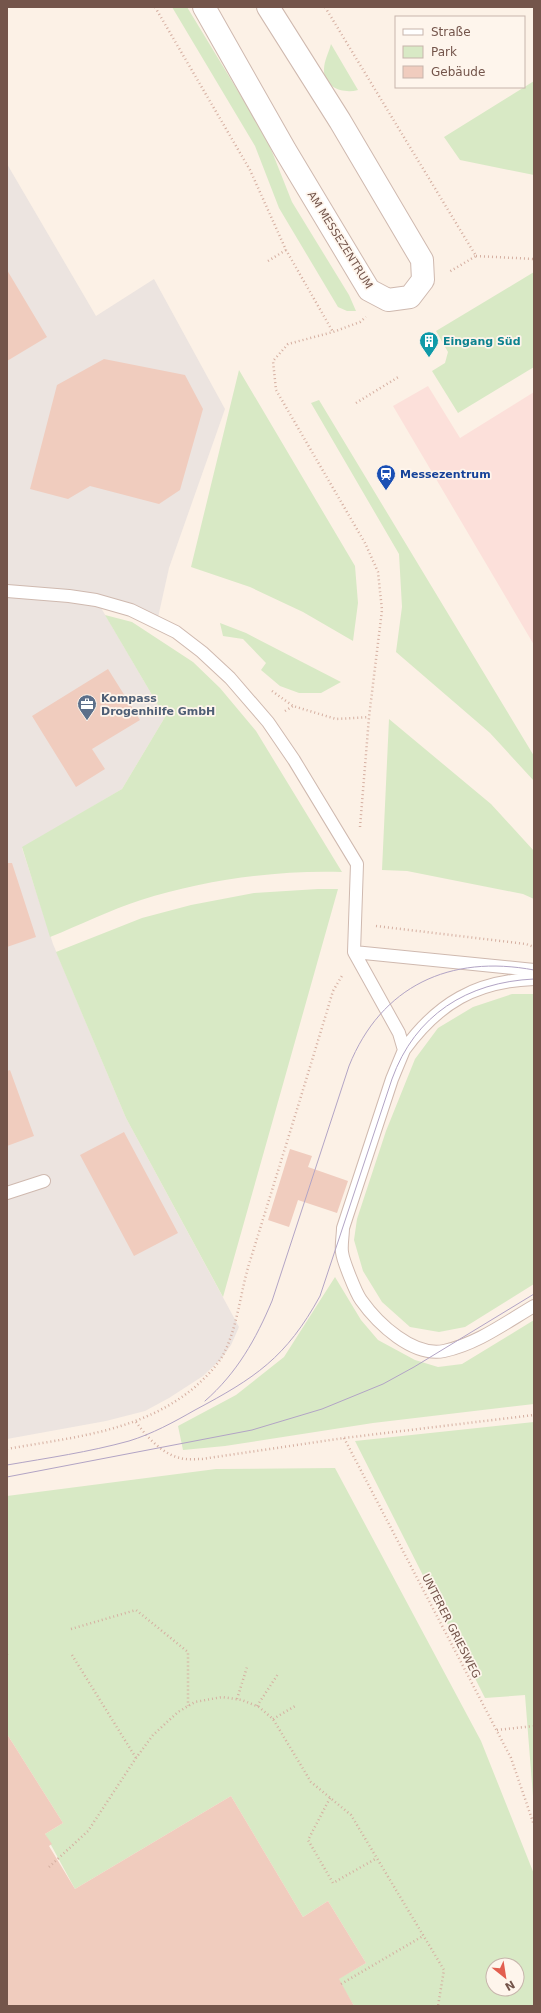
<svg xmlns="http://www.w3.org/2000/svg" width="541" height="2013" font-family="'DejaVu Sans',sans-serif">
	<rect width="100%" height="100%" fill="#fcf1e6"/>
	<!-- commercial -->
	<path fill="#fce0da" d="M 428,386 L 460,438 L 534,392 L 534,645 L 393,406 Z"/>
	<!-- industrial -->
	<path fill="#ece4e0" d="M 7,164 L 96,316 L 154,279 L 225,409 L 169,568 L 157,622 L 97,601 L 165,717 L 122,789 L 22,848 L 53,944 L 126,1118 L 239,1327 L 231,1345 L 221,1359 L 203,1376 L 169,1398 L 145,1411 L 106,1421 L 7,1439 Z"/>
	<!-- green -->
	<path fill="#d8e9c5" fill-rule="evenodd" d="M 172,7 L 187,7 L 267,139 L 292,202 L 349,295 L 356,311 L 347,311 L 338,307 L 279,208 L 255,146 Z
		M 331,44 L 358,90 C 344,94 323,88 324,69 C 324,61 329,52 331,44 Z
		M 534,81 L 534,175 L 460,160 L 444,137 Z
		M 534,272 L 534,367 L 458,413 L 432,371 L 445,363 L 448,352 L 436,331 Z
		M 239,370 L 355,566 L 358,603 L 353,641 L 303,612 L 250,587 L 191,567 Z
		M 319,400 L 534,756 L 534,781 L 490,733 L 396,652 L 402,607 L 399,554 L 311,403 Z
		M 105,615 L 132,622 L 193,662 L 220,688 L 256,731 L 342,872 C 275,870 204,880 141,900 C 110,910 80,925 50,937 L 22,847 L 122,789 L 165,717 Z
		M 220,623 L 246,633 L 341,682 L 321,693 L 299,693 L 280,686 L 261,670 L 266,663 L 243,639 L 223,636 Z
		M 389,719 L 491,804 L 534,851 L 534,899 L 523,894 L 407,871 L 382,870 Z
		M 318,889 L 338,889 L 223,1297 L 126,1118 L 56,952 L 142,918 L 191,905 L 254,893 Z
		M 512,994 L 534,994 L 534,1284 L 465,1327 L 439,1332 L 410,1327 L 382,1302 L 363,1271 L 354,1240 L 357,1219 L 386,1131 L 415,1059 L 438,1028 L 473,1007 Z
		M 335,1277 L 361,1320 L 378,1340 L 415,1360 L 438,1367 L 462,1364 L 534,1320 L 534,1404 L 373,1423 L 225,1446 L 183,1450 L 178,1426 L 236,1395 L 284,1357 Z
		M 534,1422 L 534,1809 L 525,1695 L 485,1698 L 355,1441 Z
		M 335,1468 L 481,1741 L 534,1874 L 534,2006 L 354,2006 L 338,1979 L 366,1963 L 328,1901 L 303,1917 L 231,1796 L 75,1889 L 45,1834 L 63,1823 L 7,1734 L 7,1496 L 216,1469 ZM 493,1965 L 517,1965 L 517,1989 L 493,1989 Z"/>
	<!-- building -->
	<path fill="#f0ccbe" d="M 7,270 L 47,337 L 7,361 Z
		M 104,359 L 185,375 L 203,409 L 180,490 L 159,504 L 90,486 L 68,499 L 30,489 L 57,385 Z
		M 108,669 L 140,720 L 92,749 L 105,769 L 76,787 L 32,716 Z
		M 7,863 L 12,863 L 36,937 L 7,947 Z
		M 10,1070 L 34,1136 L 7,1146 L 7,1071 Z
		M 124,1132 L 178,1233 L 134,1256 L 80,1155 Z
		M 290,1149 L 312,1156 L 308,1167 L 348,1181 L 337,1213 L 298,1200 L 289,1227 L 268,1220 Z
		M 7,1734 L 63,1823 L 45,1834 L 52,1844 L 49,1846 L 75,1889 L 231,1796 L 303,1917 L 328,1901 L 366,1963 L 339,1979 L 354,2006 L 7,2006 Z"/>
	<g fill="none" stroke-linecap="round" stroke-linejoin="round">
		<!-- service casing -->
		<g stroke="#cfb9af" stroke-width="14">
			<path id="service" d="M 7,591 L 69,596 L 96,600 L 131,610 L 176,632 L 202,652 L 230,678 L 268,722 L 294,760 L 357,864 L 354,952 L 399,1033 L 404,1050 L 392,1079 L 343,1228 C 343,1235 341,1245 342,1252 C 343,1261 356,1293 361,1300 C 378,1324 413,1357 444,1351 C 477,1344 505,1323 534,1306
				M 354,952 L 534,970
				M 404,1050 C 438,1003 476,981 534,979
				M 7,1193 L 44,1181"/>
		</g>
		<!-- minor casing -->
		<g stroke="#cfb9af" stroke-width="24">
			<path id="minor" d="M 204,7 L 285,150 L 369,290 L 388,300 L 410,297 L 423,280 L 422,260 L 340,121 L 268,7"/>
		</g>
		<!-- path -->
		<path stroke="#d5afa1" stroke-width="2.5" stroke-dasharray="1 3" stroke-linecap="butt" d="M 155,7 L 250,170 L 286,250 L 333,332
			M 325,7 L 476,256 L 449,272
			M 476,256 L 534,259
			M 268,261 L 286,250
			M 356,403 L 400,376
			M 272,691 L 293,706 L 336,719 L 369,717
			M 285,711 L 293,706
			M 360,827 L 369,717 L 382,610 L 378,572 L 365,543 L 276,390 L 273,361 L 288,344 L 333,332 L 360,322 L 366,317
			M 376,926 L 526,944 L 534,947
			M 136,1422 C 146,1436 162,1454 180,1458 C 187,1460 195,1459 202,1459 L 344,1438 L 534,1415
			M 344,1438 L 511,1758 L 534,1825
			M 7,1449 C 73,1437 141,1432 195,1387 C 205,1378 215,1368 222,1357 C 238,1328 240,1292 250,1261 C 278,1171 306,1081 333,991 L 343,974
			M 71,1629 L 136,1610 L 188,1652 L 188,1706
			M 7,1654 L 9,1653
			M 72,1655 L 136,1758
			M 237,1699 L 247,1667
			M 257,1706 L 278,1674
			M 273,1719 L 297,1705
			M 497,1730 L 534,1726
			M 330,1798 L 308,1840 L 333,1883 L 377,1858
			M 49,1867 L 88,1831 L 136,1758 L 153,1735 L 178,1712 L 195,1702 L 222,1697 L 242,1700 L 259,1707 L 273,1719 L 311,1782 L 351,1815 L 444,1970 L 438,2006
			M 341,1984 L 423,1936"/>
		<!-- service -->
		<use href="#service" stroke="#fff" stroke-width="12"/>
		<!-- minor -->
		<use href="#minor" stroke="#fff" stroke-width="22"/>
		<!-- tram -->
		<path stroke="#b2a4c5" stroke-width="1" d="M 205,1401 C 237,1373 256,1339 272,1301 L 349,1066 C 381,986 450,954 534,970
			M 7,1465 C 48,1458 89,1452 129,1441 C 152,1434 174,1422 195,1410 C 255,1378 286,1358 320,1296 L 392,1079 C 415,1015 467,982 534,979
			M 7,1477 L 252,1430 L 322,1409 L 383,1384 L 414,1367 L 534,1294"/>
	</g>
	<!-- icons -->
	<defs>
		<g id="building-pin" transform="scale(1)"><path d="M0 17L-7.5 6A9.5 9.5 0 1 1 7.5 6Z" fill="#0f9aa8" stroke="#fef5ec"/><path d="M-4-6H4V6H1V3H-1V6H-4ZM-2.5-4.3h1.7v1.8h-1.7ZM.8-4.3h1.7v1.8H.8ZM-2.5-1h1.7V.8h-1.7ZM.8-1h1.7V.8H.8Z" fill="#fff"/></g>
		<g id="station-pin" transform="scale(1)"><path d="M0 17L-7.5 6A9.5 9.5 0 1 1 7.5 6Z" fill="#1a4fb4" stroke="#fef5ec"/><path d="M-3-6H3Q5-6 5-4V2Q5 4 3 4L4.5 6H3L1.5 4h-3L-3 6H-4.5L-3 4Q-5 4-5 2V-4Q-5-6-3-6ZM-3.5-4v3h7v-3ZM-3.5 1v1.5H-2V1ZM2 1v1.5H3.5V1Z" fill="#fff"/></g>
		<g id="office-pin" transform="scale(1)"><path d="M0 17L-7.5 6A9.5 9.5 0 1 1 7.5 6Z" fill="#5c6f8a" stroke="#fef5ec"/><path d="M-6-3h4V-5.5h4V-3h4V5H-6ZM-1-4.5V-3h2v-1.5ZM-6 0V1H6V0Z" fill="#fff"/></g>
	</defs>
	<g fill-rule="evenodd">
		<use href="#building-pin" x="429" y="341"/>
		<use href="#station-pin" x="386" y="474"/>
		<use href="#office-pin" x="87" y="704"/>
	</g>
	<g text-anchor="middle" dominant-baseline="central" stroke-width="3.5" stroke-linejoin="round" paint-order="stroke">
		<!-- street labels -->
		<g font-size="11" fill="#74554b" stroke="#fef5ec">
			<text transform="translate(340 240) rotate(58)">AM MESSEZENTRUM</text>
			<text transform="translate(451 1626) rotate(63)">UNTERER GRIESWEG</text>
		</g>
		<!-- culture labels -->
		<g font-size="11" font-weight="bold" fill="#0d838f" stroke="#fef5ec" text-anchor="start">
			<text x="443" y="341">Eingang Süd</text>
		</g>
		<!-- transit labels -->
		<g font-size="11" font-weight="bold" fill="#164399" stroke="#fef5ec" text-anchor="start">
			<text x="400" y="474">Messezentrum</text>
		</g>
		<!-- service labels -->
		<g font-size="11" font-weight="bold" fill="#4e5e75" stroke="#fef5ec" text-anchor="start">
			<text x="101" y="698">Kompass<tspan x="101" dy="13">Drogenhilfe GmbH</tspan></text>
		</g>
	</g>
	<!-- border -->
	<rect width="541" height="2013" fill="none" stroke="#74554b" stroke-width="16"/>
	<!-- legend -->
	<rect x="395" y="16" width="130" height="72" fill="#fef5ec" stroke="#c7b5ac"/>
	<rect x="403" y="29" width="20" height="6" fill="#ffffff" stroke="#c7b5ac"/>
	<text x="431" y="36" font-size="12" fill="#74554b">Straße</text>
	<rect x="403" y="46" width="20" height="12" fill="#d8e9c5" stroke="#c7b5ac"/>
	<text x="431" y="56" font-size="12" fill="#74554b">Park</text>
	<rect x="403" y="66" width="20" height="12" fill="#f0ccbe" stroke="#c7b5ac"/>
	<text x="431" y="76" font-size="12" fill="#74554b">Gebäude</text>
	<!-- north arrow -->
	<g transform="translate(505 1977) rotate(150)"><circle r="19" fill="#fef5ec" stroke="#c7b5ac"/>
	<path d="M0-3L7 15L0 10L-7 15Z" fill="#e25e4f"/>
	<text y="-6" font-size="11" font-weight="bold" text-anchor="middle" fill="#74554b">N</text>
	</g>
</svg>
